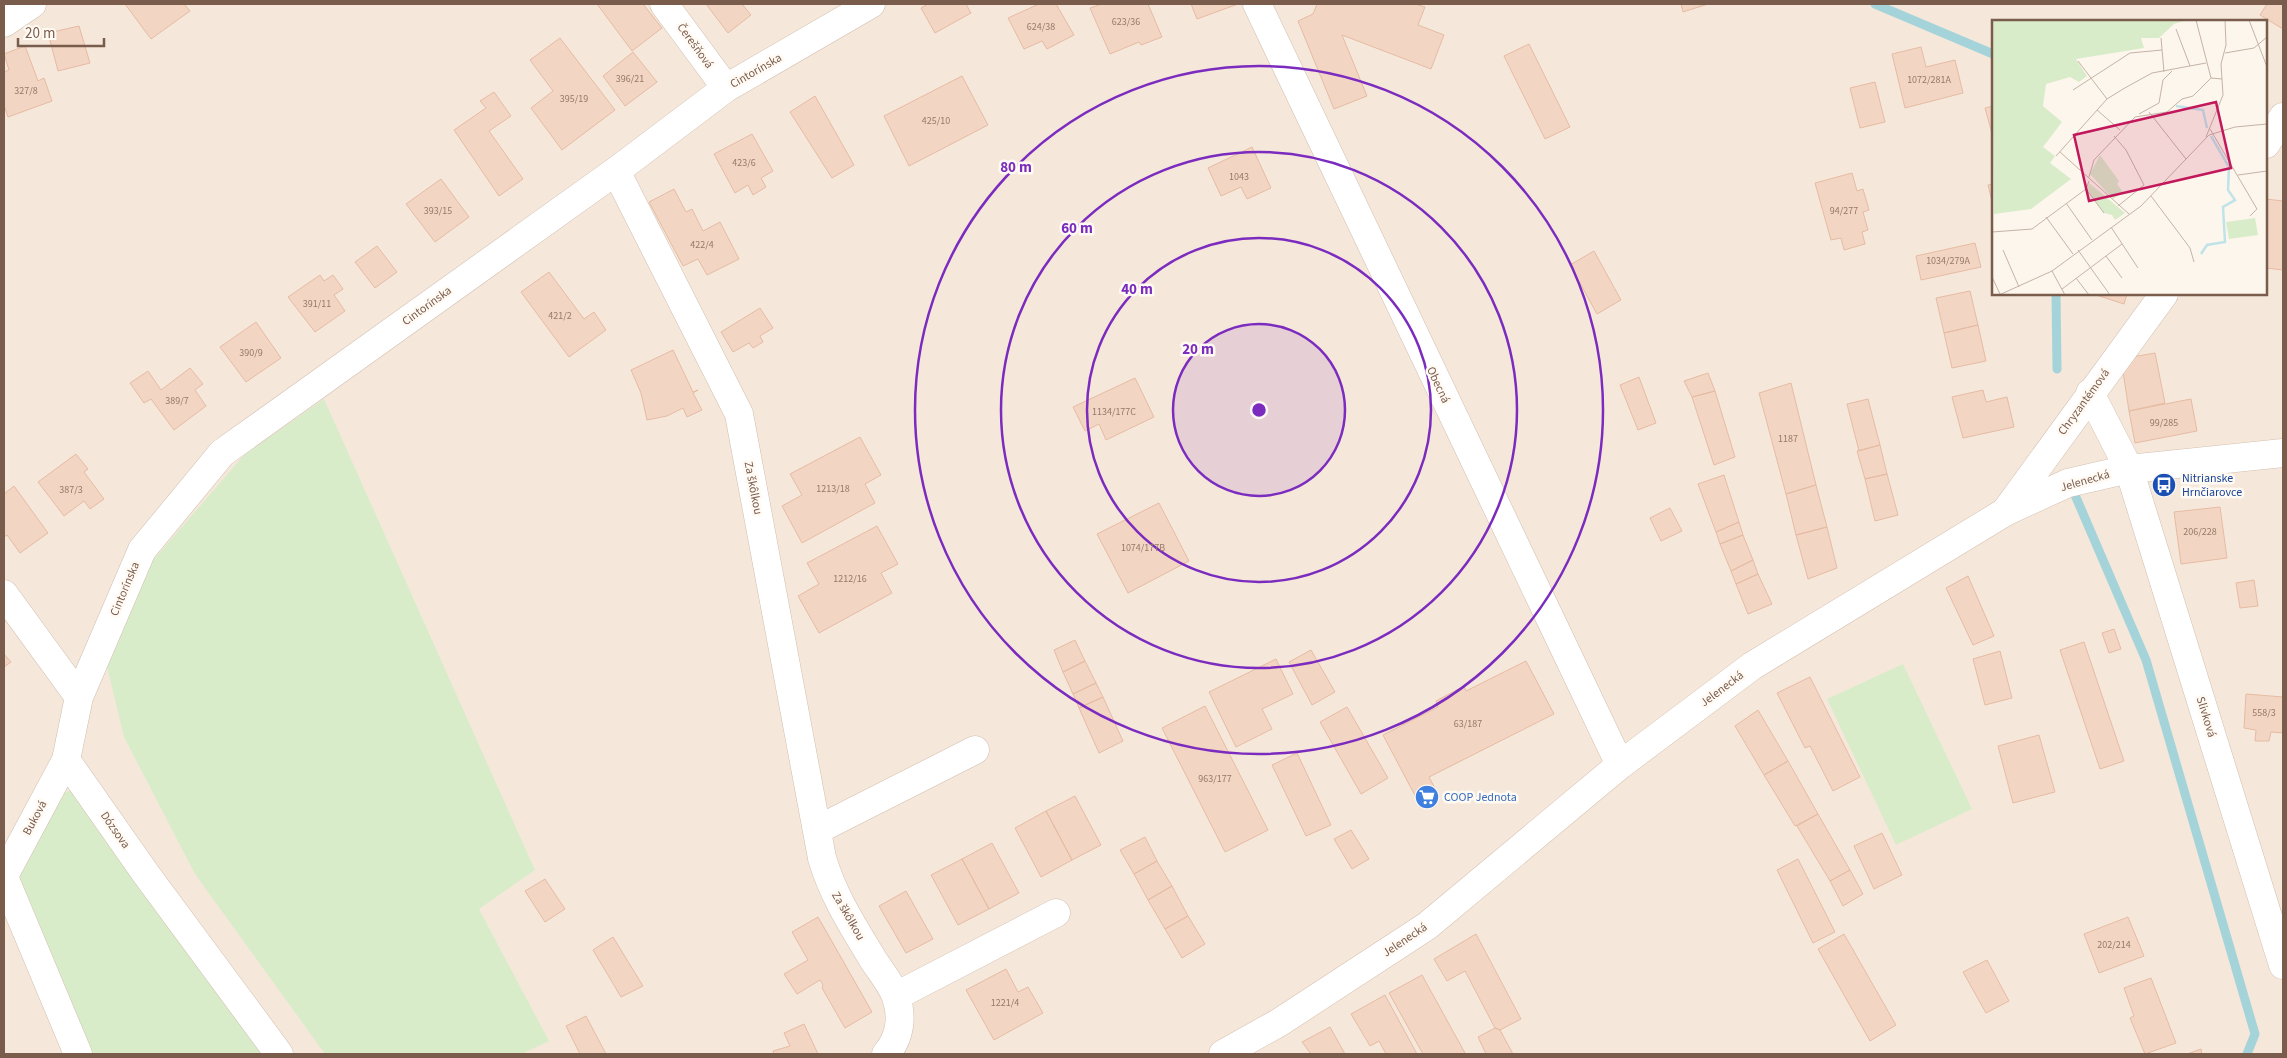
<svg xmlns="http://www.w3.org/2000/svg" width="2287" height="1058" font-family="'Source Sans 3',sans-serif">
	<rect width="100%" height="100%" fill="#fdf6ec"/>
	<!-- residential -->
	<path fill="#f5e8da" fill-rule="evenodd" d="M 4,4 L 2283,4 L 2283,1054 L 4,1054 ZM 1993,21 L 2266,21 L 2266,294 L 1993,294 Z"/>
	<!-- green -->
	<path fill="#d8ecc9" d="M 324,399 L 535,870 L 479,909 L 549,1041 L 521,1054 L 325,1054 L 195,874 L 124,737 L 104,654 L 124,594 L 244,455 Z
		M 1903,664 L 1972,809 L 1896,845 L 1827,699 Z
		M 71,790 L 261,1054 L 78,1054 L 9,897 L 54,797 Z"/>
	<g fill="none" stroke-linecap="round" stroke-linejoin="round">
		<!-- stream -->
		<path stroke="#a5d3da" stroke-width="9" d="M 1875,4 L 1993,54
			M 2056,294 L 2057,369
			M 2075,495 L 2146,660 L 2255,1034 L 2247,1054"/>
	</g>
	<!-- building -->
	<path fill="#f3d5c3" stroke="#e6bba3" d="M 125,4 L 184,4 L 190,11 L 151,39 Z
		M 597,4 L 643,4 L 662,28 L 632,51 Z
		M 706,4 L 742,4 L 751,15 L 728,33 Z
		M 928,4 L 966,4 L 971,13 L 935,33 L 921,8 Z
		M 1039,4 L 1056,4 L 1074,35 L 1047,49 L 1042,41 L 1024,49 L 1008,18 Z
		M 1102,4 L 1148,4 L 1162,37 L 1141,45 L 1139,42 L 1110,54 L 1090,8 Z
		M 1191,4 L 1238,4 L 1197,19 Z
		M 1317,4 L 1415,4 L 1425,7 L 1418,25 L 1444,35 L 1431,69 L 1342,35 L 1367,96 L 1334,109 L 1298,21 L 1313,14 Z
		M 1681,4 L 1708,4 L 1683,12 Z
		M 2267,4 L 2283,4 L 2283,29 L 2260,15 Z
		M 79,26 L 90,63 L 58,71 L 48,33 Z
		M 560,38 L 615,110 L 562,150 L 531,108 L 553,91 L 530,60 Z
		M 1529,44 L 1570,127 L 1545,139 L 1504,56 Z
		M 25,46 L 38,81 L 44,78 L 52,101 L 8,117 L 4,105 L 4,72 L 9,70 L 4,54 Z
		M 1921,47 L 1926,67 L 1955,60 L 1963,93 L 1905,108 L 1892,54 Z
		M 633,52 L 657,82 L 625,106 L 603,76 Z
		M 962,76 L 988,125 L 909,166 L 884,116 Z
		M 1875,82 L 1885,122 L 1860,128 L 1850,88 Z
		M 494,92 L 511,116 L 489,131 L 523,179 L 499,196 L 454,130 L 486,108 L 480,101 Z
		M 815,96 L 854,165 L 832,178 L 790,112 Z
		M 1993,106 L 1993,137 L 1985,108 Z
		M 752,134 L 773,171 L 761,178 L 766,187 L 753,195 L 748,185 L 735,193 L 714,154 Z
		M 1252,147 L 1271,188 L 1247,199 L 1241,187 L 1221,196 L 1208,168 Z
		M 1852,173 L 1857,191 L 1863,189 L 1869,210 L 1863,212 L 1868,230 L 1862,232 L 1865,244 L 1844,250 L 1841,238 L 1831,240 L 1815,183 Z
		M 441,179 L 469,217 L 435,242 L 406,204 Z
		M 1993,184 L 1993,205 L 1988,185 Z
		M 674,189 L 686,212 L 692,209 L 703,231 L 720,222 L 739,259 L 707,275 L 698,259 L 683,266 L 649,202 Z
		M 2266,199 L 2283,201 L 2283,270 L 2266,268 Z
		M 1975,243 L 1981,267 L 1921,280 L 1916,256 Z
		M 377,246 L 397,272 L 375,288 L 355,262 Z
		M 1594,251 L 1621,300 L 1597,314 L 1570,265 Z
		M 549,272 L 584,319 L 594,312 L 606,330 L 569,357 L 521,292 Z
		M 320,275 L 324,281 L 333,275 L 343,289 L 334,295 L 345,311 L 315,332 L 288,297 Z
		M 1970,291 L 1978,325 L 1944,333 L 1936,298 Z
		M 2093,294 L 2127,294 L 2124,304 Z
		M 760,308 L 773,328 L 760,336 L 763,342 L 753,348 L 749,343 L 733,352 L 721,332 Z
		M 256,322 L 281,358 L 246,382 L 220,347 Z
		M 1978,325 L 1986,361 L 1952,368 L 1944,333 Z
		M 673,350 L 693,392 L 698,390 L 693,393 L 702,410 L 687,417 L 683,408 L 667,416 L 647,420 L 641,393 L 631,370 Z
		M 2155,353 L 2165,403 L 2129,411 L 2121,359 Z
		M 190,368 L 203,384 L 195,390 L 206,406 L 174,430 L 151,399 L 144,403 L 130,383 L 148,371 L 161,390 Z
		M 1708,373 L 1715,391 L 1692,397 L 1684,381 Z
		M 1639,377 L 1656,423 L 1638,430 L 1620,385 Z
		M 1135,378 L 1154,417 L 1106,440 L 1099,424 L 1085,431 L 1073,407 Z
		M 1791,383 L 1816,485 L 1786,494 L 1759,393 Z
		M 1983,390 L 1986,402 L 2007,397 L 2014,427 L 1963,438 L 1952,397 Z
		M 1715,391 L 1735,457 L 1714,465 L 1692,397 Z
		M 1868,399 L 1880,445 L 1859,451 L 1847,404 Z
		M 2191,399 L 2197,431 L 2135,443 L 2129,411 Z
		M 860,437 L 881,475 L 865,484 L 875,503 L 802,543 L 782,506 L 802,495 L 790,474 Z
		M 1880,445 L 1887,474 L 1865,479 L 1857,451 Z
		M 76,454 L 88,469 L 84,472 L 104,499 L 90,509 L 84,501 L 64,516 L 38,482 Z
		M 1887,474 L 1898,515 L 1875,521 L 1865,479 Z
		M 1724,475 L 1739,522 L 1716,532 L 1698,484 Z
		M 1816,485 L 1827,527 L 1796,535 L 1786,494 Z
		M 14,486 L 48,533 L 20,553 L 7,535 L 4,537 L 4,494 Z
		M 1159,503 L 1189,561 L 1128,593 L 1097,534 Z
		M 2220,507 L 2227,558 L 2181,564 L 2174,512 Z
		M 1670,508 L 1682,531 L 1661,541 L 1650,518 Z
		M 1739,522 L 1743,535 L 1720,544 L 1716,532 Z
		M 877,526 L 898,564 L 881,573 L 892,593 L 819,633 L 798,596 L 819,584 L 807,563 Z
		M 1827,527 L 1837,568 L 1808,579 L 1796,535 Z
		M 1743,535 L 1753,560 L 1731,571 L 1720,544 Z
		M 1753,560 L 1758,574 L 1736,584 L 1731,571 Z
		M 1758,574 L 1772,604 L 1748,614 L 1736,584 Z
		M 1968,576 L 1994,636 L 1973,645 L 1946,588 Z
		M 2254,580 L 2258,606 L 2240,608 L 2236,583 Z
		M 2114,629 L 2121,649 L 2109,653 L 2102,633 Z
		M 1075,640 L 1085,661 L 1063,672 L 1054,650 Z
		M 2084,642 L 2124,761 L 2100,769 L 2060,650 Z
		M 1311,650 L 1335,692 L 1312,705 L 1289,662 Z
		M 2000,651 L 2012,698 L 1985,705 L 1973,659 Z
		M 4,654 L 11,662 L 4,667 Z
		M 1276,659 L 1293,694 L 1262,709 L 1272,729 L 1236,747 L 1209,692 Z
		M 1085,661 L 1096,683 L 1073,694 L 1063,672 Z
		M 1526,661 L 1554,714 L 1429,777 L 1439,796 L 1420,805 L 1383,735 L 1438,707 L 1436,701 L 1464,686 L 1466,691 Z
		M 1810,677 L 1860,777 L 1833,791 L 1810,746 L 1805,748 L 1777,693 Z
		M 1096,683 L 1103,697 L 1079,708 L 1073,694 Z
		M 2246,694 L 2283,697 L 2283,733 L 2271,732 L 2269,741 L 2255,741 L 2256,730 L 2244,728 Z
		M 1103,697 L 1123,741 L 1099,753 L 1079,708 Z
		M 1205,706 L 1268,830 L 1225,852 L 1162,728 Z
		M 1347,707 L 1388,778 L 1361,794 L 1320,722 Z
		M 1758,710 L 1788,761 L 1764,775 L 1735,726 Z
		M 2039,735 L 2055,792 L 2013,803 L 1998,746 Z
		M 1297,753 L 1331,825 L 1306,836 L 1272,765 Z
		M 1788,761 L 1818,814 L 1795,826 L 1764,775 Z
		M 1075,796 L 1101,845 L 1072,860 L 1046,811 Z
		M 1046,811 L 1072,860 L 1041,877 L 1015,828 Z
		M 1818,814 L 1850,870 L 1830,881 L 1797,826 Z
		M 1351,830 L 1369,859 L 1352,869 L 1334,839 Z
		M 1882,833 L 1902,875 L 1874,889 L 1854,846 Z
		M 1145,837 L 1157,861 L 1134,874 L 1120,850 Z
		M 992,843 L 1019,893 L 989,909 L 962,859 Z
		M 962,859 L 989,909 L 958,925 L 931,875 Z
		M 1798,859 L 1835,932 L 1813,943 L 1777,870 Z
		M 1157,861 L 1172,886 L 1148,900 L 1134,874 Z
		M 1850,870 L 1863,894 L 1843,906 L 1830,881 Z
		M 545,879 L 565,909 L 545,922 L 525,891 Z
		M 1172,886 L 1188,916 L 1165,929 L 1148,900 Z
		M 906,891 L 933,939 L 906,953 L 879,906 Z
		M 1188,916 L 1205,944 L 1182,958 L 1165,929 Z
		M 818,917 L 872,1012 L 845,1028 L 822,988 L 823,985 L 820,980 L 797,994 L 784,974 L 808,960 L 792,932 Z
		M 2128,917 L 2144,956 L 2099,973 L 2084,934 Z
		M 1476,934 L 1521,1019 L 1500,1030 L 1495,1028 L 1465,971 L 1447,981 L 1434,959 Z
		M 1844,934 L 1896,1025 L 1870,1041 L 1818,949 Z
		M 613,937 L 643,986 L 621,997 L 593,950 Z
		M 1987,960 L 2009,1001 L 1986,1013 L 1963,972 Z
		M 1006,969 L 1018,992 L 1028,987 L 1043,1013 L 994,1040 L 966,990 Z
		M 1422,975 L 1465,1053 L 1463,1054 L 1423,1054 L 1389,993 Z
		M 2151,978 L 2176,1043 L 2145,1054 L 2130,1018 L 2134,1016 L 2124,988 Z
		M 1385,995 L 1417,1054 L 1386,1054 L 1379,1041 L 1370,1046 L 1351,1014 Z
		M 586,1016 L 606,1054 L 580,1054 L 566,1026 Z
		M 804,1024 L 818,1054 L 774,1054 L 773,1051 L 790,1046 L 784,1033 Z
		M 1330,1027 L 1345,1054 L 1311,1054 L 1302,1042 Z
		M 1495,1028 L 1500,1030 L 1513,1054 L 1486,1054 L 1478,1037 Z
		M 2201,1049 L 2202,1054 L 2187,1054 Z"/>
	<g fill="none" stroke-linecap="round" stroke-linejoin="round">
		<!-- street casing -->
		<g stroke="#d1beb0" stroke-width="29">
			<path id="street" d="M 664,4 L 726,88
				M 1257,4 L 1620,765
				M 4,23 L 32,4
				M 2266,144 L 2283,117
				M 616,171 L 739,414 L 822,858 C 833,896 854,928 874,961 C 881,972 892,985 896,997 C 903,1017 900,1038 886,1054
				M 2090,393 L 2129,469 L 2283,965
				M 2005,512 L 2164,294
				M 4,594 L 79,697
				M 817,830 L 975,750
				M 4,876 L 66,760
				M 4,877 L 78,1054
				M 896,996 L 1056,913
				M 279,1054 L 146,874 L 66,760 L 79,697 L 142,550 L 222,453 L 616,171 L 726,88 L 871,4"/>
		</g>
		<!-- secondary casing -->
		<g stroke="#d6c0b0" stroke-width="29">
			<path id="secondary" d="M 1223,1054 L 1280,1022 L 1427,926 L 1620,765 L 1752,666 L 2005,512 L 2068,483 L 2129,469 L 2283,453"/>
		</g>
		<!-- street -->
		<use href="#street" stroke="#fff" stroke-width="28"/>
		<!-- secondary -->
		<use href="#secondary" stroke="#fff" stroke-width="28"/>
	</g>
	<!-- distance rings -->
	<circle cx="1259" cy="410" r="86" fill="#7b2cbf" fill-opacity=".12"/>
	<g fill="none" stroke="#7b2cbf" stroke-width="2.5">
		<circle cx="1259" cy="410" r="86"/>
		<circle cx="1259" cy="410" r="172"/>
		<circle cx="1259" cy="410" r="258"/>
		<circle cx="1259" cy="410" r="344"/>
	</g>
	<!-- icons -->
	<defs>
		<g id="bus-disc" transform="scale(1.25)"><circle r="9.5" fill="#1a4fb4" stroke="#fffaf3"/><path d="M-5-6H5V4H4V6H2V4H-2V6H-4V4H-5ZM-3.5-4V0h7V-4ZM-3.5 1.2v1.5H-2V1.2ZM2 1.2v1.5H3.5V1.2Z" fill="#fff"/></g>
		<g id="supermarket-disc" transform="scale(1.25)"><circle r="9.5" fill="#3f7fe0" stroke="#fffaf3"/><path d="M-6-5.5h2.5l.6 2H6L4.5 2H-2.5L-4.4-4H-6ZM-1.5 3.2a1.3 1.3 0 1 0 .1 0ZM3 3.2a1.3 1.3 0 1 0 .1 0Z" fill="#fff"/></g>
	</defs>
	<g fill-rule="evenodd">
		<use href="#bus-disc" x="2164" y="485"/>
		<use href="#supermarket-disc" x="1427" y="797"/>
	</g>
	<g text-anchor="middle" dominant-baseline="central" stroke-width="5" stroke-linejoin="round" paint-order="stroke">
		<!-- number labels -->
		<g font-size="10" fill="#987a6a">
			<text x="1126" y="22">623/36</text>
			<text x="1041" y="27">624/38</text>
			<text x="630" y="79">396/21</text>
			<text x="1929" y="80">1072/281A</text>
			<text x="26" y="91">327/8</text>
			<text x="574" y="99">395/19</text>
			<text x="936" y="121">425/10</text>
			<text x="744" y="163">423/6</text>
			<text x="1239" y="177">1043</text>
			<text x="438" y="211">393/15</text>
			<text x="1844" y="211">94/277</text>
			<text x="702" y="245">422/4</text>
			<text x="1948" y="261">1034/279A</text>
			<text x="317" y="304">391/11</text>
			<text x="560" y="316">421/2</text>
			<text x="251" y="353">390/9</text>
			<text x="177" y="401">389/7</text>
			<text x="1114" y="412">1134/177C</text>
			<text x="2164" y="423">99/285</text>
			<text x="1788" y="439">1187</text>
			<text x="833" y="489">1213/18</text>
			<text x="71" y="490">387/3</text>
			<text x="2200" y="532">206/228</text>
			<text x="1143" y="548">1074/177B</text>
			<text x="850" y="579">1212/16</text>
			<text x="2264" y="713">558/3</text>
			<text x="1468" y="724">63/187</text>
			<text x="1215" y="779">963/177</text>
			<text x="2114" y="945">202/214</text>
			<text x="1005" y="1003">1221/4</text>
		</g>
		<!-- street labels -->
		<g font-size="12" fill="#7a5c4d" stroke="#fffaf3">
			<text transform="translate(695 46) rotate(54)">Čerešňová</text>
			<text transform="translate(756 71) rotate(-30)">Cintorínska</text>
			<text transform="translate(427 306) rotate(-36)">Cintorínska</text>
			<text transform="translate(1438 385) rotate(65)">Obecná</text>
			<text transform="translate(2084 402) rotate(-54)">Chryzantémová</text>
			<text transform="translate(2085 481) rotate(-16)">Jelenecká</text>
			<text transform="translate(753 488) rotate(79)">Za škôlkou</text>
			<text transform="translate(125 589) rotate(-67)">Cintorínska</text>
			<text transform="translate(1722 689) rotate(-37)">Jelenecká</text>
			<text transform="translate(2206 717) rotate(73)">Slivková</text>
			<text transform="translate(35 818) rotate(-62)">Buková</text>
			<text transform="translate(115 830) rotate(55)">Dózsova</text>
			<text transform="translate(848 916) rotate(60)">Za škôlkou</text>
			<text transform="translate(1405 940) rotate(-34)">Jelenecká</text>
		</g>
		<!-- transit labels -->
		<g font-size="12" fill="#164399" stroke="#fffaf3" text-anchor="start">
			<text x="2182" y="478">Nitrianske<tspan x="2182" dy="14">Hrnčiarovce</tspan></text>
		</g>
		<!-- shop labels -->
		<g font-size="12" fill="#366cbe" stroke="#fffaf3" text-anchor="start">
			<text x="1444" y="797">COOP Jednota</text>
		</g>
	</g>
	<!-- overview -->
	<g transform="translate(1992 20)">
		<rect width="275" height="275" fill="#fdf6ec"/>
		<path d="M 0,0 L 194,0 L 182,4 L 167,18 L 149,18 L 152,28 L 84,39 L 95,56 L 87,62 L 78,57 L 54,64 L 51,86 L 70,102 L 51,127 L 63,136 L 58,143 L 79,159 L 39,189 L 2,194 ZM 108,135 L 127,161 L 125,164 L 131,172 L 121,179 L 98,154 ZM 97,163 L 114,177 L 133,193 L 123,200 L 120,195 L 112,193 L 95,170 ZM 263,198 L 266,215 L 237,219 L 234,202 Z" fill="#d8ecc9"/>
		<path fill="none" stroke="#bfe3e8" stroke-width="2.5" d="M 184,86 L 211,90 L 215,108M 209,234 L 215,225 L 233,222 L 231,187 L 243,180 L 236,170 L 237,147 L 219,116"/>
		<path fill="none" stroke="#c5b3a7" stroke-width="1" d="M 204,0 L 219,58M 257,0 L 275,47M 184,9 L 198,46M 169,18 L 172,52M 233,33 L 262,28 L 275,17M 86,41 L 115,79M 81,70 L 138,33 L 170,30M 105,90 L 128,110M 157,92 L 194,139M 147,94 L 167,83 L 171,60 L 180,51M 218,109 L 265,189 L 258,196M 122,116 L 134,130 L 152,165 L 126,186M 214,117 L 231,75 L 229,44 L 234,25 L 233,0M 68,132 L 137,194M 64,136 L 115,79 L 131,69 L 160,53 L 214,43M 246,155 L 275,151M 97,157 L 102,140 L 143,97 L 175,92 L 190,79 L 201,76 L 219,58 L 230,59M 94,169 L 112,193M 159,176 L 198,228 L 202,242M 74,183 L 100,220M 54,197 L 81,234M 119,207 L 146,248M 0,212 L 40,209 L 94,169 L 97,161M 11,230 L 27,267M 86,230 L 118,275M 114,236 L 130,258M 60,251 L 73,275M 0,257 L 8,274M 84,258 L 97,275M 70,269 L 130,224M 7,275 L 60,251 L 149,186 L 217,115 L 243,107 L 275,104"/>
		<path fill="#c2185b" fill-opacity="0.15" stroke="#c2185b" stroke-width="2.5" d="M 224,82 L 239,148 L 97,181 L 82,115 Z"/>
		<rect width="275" height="275" fill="none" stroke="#7a5c4d" stroke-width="2.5"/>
	</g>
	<circle cx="1259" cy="410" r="8" fill="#7b2cbf" stroke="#fffaf3" stroke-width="2.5"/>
	<g font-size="15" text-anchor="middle" font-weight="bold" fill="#7b2cbf" stroke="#fffaf3" stroke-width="5" stroke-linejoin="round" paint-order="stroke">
		<text x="1016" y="172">80 m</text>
		<text x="1077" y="233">60 m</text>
		<text x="1137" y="294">40 m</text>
		<text x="1198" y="354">20 m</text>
	</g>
	<!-- border -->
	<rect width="2287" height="1058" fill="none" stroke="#7a5c4d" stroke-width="10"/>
	<!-- scale -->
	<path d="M18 38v8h86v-8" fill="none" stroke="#7a5c4d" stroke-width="2.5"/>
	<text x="25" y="38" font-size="15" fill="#7a5c4d" stroke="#fffaf3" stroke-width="4" paint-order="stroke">20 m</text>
</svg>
